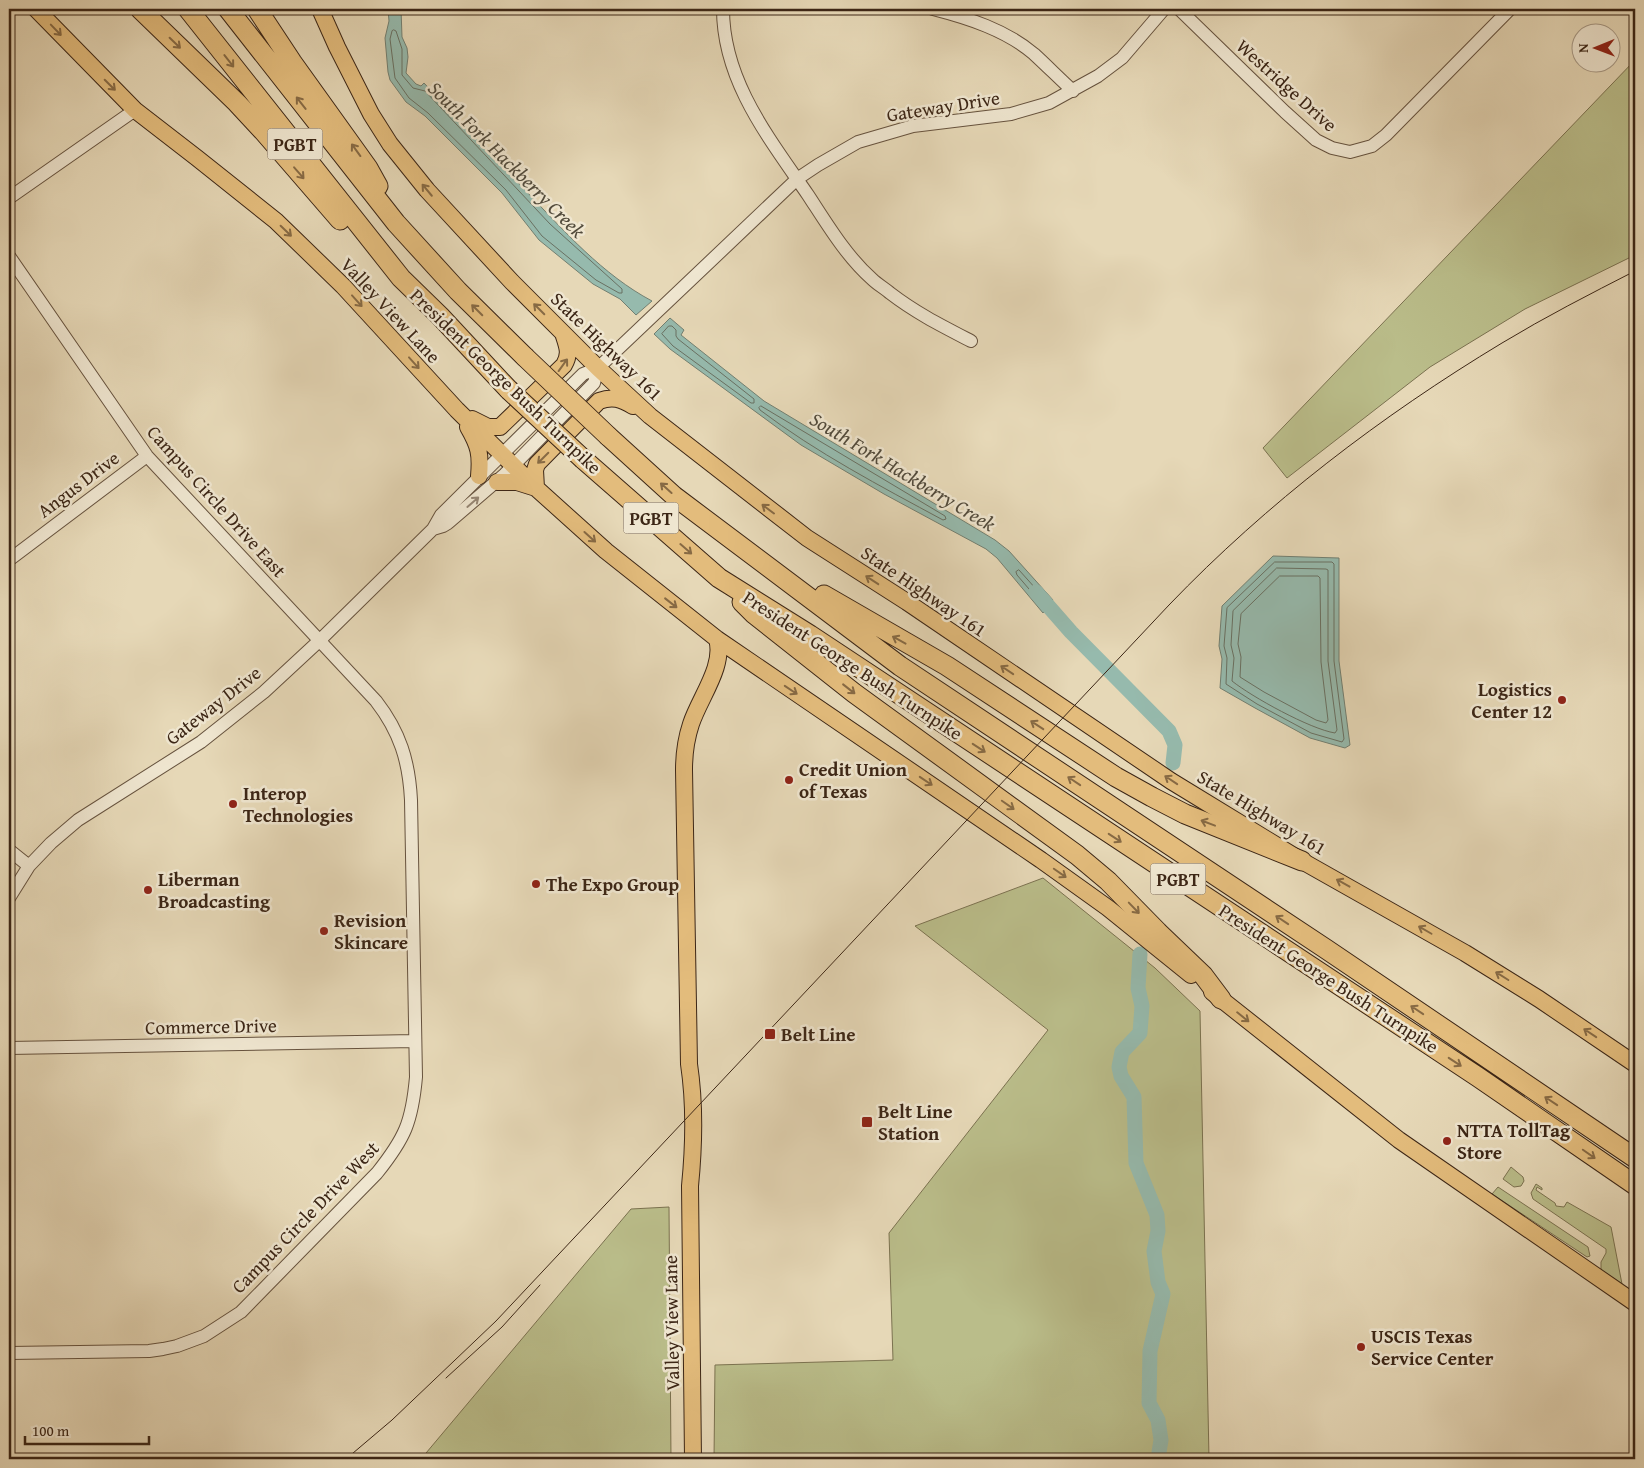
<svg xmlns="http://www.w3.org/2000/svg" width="1644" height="1468" font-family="'Gentium Book Plus',serif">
	<rect width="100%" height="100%" fill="#e6d8b7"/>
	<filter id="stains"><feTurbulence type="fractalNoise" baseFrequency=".004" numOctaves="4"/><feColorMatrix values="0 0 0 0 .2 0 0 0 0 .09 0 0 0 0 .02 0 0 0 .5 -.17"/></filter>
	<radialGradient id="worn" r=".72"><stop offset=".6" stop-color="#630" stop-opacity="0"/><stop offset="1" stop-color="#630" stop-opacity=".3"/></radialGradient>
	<!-- green -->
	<path fill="#babd8a" stroke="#7b7250" d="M 1635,60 L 1635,255 L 1525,309 L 1430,367 L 1287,478 L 1263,448 Z
		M 1043,878 L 1155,968 L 1200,1011 L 1209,1459 L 714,1459 L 715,1365 L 893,1360 L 889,1233 L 1048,1030 L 915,926 Z
		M 1511,1167 L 1523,1177 L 1524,1181 L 1521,1186 L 1514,1187 L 1503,1179 Z
		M 1536,1184 L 1542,1188 L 1542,1190 L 1537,1187 L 1536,1190 L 1555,1203 L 1556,1206 L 1564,1207 L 1567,1202 L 1611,1227 L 1622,1284 L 1601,1270 L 1601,1262 L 1606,1253 L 1606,1249 L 1533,1199 L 1531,1193 Z
		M 1498,1187 L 1588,1247 L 1590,1256 L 1587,1257 L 1492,1194 Z
		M 669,1207 L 671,1459 L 421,1459 L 631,1209 Z"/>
	<!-- water -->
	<path fill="#96baad" stroke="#727f71" d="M 388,9 L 401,9 L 402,37 L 407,48 L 408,57 L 406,73 L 416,84 L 421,86 L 424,83 C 458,119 492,155 526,191 C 564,231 603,275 652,301 L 636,315 L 620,299 L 593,284 L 539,240 L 502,193 L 425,116 L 406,102 L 390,80 L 388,72 L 385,38 L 389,21 Z
		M 670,318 L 684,330 L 681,335 L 764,401 L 995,540 L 1009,551 L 1053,600 L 1043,613 L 997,558 L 986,549 L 884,494 L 801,445 L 670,349 L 654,334 Z
		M 1273,556 L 1339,558 L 1339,661 L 1350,745 L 1345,748 L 1310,738 L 1255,708 L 1220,688 L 1222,659 L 1219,646 L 1222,606 Z"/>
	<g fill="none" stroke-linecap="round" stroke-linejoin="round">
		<!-- shore -->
		<path stroke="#697062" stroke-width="1" d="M 394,30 L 396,31 L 402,49 L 402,75 L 413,88 L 425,91 L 550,224 L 622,289 L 622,293 L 619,293 L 596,280 L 542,236 L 506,190 L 428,113 L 409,98 L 395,78 L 390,39 L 392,31 Z
			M 669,326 L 672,326 L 676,330 L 676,336 L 678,339 L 754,399 L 754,403 L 751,403 L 673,346 L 662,334 Z
			M 761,406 L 945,516 L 946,519 L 943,520 C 880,486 817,453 760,410 L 759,408 Z
			M 1275,562 L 1332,562 L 1334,564 L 1334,661 L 1344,739 L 1342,742 L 1311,733 L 1257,704 L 1226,684 L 1227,658 L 1224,646 L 1227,608 Z
			M 1277,568 L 1326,569 L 1328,570 L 1328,661 L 1337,730 L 1335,733 C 1310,729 1252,697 1232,681 L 1234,658 L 1231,645 L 1233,611 Z
			M 1019,570 L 1045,599 L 1044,603 L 1041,603 L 1017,575 L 1016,572 Z
			M 1280,576 L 1318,576 L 1320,578 L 1321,662 L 1328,720 L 1326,723 L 1316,720 L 1264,692 L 1240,677 L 1241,657 L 1238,644 L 1241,614 Z"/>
		<!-- river -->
		<path stroke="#96baad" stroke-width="15" d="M 1036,592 L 1071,632 L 1169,731 L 1175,745 L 1173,763
			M 1140,954 L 1138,988 L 1142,1006 L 1140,1033 L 1122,1052 L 1119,1067 L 1121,1076 L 1134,1097 L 1136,1163 L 1157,1215 L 1158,1231 L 1154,1251 L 1158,1282 L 1163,1294 L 1150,1351 L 1149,1403 L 1158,1420 L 1161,1440 L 1158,1459"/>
		<!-- minor casing -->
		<g stroke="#66523e" stroke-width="14">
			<path id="minor" d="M 723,9 C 723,81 769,138 808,195 C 827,224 846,256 872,279 C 877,284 884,288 890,293 C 916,313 942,326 971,341
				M 933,9 C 968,18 1006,30 1034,54 C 1047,66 1060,79 1073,91
				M 1179,9 L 1285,112 L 1316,140 L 1332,148 L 1350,152 L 1372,146 L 1386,135 L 1510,9
				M 9,198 L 135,110
				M 9,256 L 147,456 L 376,701 C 400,732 409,761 411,800 L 416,1077 C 412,1122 405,1138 377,1173 L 241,1312 L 204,1336 L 177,1346 L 163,1349 L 149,1351 L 9,1353
				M 433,529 L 443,526 L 448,523 L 505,474 L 594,383 L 598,368
				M 9,560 L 147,456
				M 9,850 L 29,866
				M 9,898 L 29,866 L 51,843 L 78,820 L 201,742 L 264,692 L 319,641 L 433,529 L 441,515 L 583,374 L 598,368 L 797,179 L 818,165 L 858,142 L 913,126 L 1011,114 L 1049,103 L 1098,76 L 1122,58 L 1164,9
				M 9,1048 L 415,1041"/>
		</g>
		<!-- major casing -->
		<g stroke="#3c2616" stroke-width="18">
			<path id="major" d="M 36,9 L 135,110 L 197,158 L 276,221 L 343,286 L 457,410 L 536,488 L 606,551 L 717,639 L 1041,860 L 1108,908 L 1191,975
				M 320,9 L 337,47 L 371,114 L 390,144 L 427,190 L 512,282 L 598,368 L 650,416 L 807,538 L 907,602 L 1171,781 L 1302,861 L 1465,953 L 1539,999 L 1635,1064
				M 472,419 L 488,427 L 500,427 L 564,365 C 571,353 567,346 563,333
				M 468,427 C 479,446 481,454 479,476
				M 497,482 L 517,482 L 536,488 L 535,470 L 537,464 L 599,401 C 613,396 621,399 633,406
				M 1212,992 L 1399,1140 L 1635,1303
				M 693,1459 L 690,1186 C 694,1146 695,1104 689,1064 L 684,770 C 684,754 686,739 691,724 C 700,697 725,666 717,639"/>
		</g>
		<!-- highway casing -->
		<g stroke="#3c2616" stroke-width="21">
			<path id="highway" d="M 140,9 L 237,103 L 263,131 L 340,220
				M 188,9 L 401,278 L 440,316 L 509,390
				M 228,9 L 396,223 L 458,291 L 525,357
				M 257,9 L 292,62 L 368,168 L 378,186
				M 608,436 L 674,496 L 900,666 L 1326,949 L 1635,1158
				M 583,459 L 719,578 L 810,635 L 1478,1077 L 1635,1185
				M 824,595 L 947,666 L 1116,777 L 1152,797 L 1185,814 L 1302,861
				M 742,602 L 754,614 L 854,693 L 1077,855 L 1108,881 L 1158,932 L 1203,975 L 1221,999"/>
		</g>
		<!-- minor -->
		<use href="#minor" stroke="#efe6d0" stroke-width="12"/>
		<!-- major -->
		<use href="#major" stroke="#e3bc7c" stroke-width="16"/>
		<!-- highway -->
		<use href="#highway" stroke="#e3bc7c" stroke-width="19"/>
		<!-- tram -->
		<path stroke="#3c2616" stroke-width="1" d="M 446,1378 L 502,1327 L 540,1285
			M 346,1459 L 392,1420 L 496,1321 L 1169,605 C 1267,503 1381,416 1502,343 C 1545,317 1590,294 1635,271"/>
		<!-- highway-bridge casing -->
		<g stroke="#3c2616" stroke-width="21" stroke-linecap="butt">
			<path id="highway-bridge" d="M 525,357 L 608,436
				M 509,390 L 583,459"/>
		</g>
		<!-- highway-bridge -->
		<use href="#highway-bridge" stroke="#e3bc7c" stroke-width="19"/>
	</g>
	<!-- one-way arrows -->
	<defs><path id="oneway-shaft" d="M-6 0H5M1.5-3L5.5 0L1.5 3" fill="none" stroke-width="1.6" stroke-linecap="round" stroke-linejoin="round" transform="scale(1.25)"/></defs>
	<g stroke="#876a44">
		<use href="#oneway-shaft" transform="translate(56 30) rotate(46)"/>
		<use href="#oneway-shaft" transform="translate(175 43) rotate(44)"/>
		<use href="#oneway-shaft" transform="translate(229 61) rotate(52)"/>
		<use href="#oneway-shaft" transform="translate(110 85) rotate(45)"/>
		<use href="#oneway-shaft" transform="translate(301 103) rotate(-128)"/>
		<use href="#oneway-shaft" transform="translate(356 150) rotate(-126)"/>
		<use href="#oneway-shaft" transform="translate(299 173) rotate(49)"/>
		<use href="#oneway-shaft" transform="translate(427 190) rotate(-130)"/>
		<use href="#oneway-shaft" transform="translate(286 231) rotate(44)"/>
		<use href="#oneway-shaft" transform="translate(357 301) rotate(48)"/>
		<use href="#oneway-shaft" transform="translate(539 309) rotate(-135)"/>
		<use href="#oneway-shaft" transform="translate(477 310) rotate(-135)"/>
		<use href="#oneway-shaft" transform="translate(414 363) rotate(48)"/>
		<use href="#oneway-shaft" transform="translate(563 365) rotate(-54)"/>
		<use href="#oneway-shaft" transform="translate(543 458) rotate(135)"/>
		<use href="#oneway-shaft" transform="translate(666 488) rotate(-138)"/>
		<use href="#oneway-shaft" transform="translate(768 509) rotate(-143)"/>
		<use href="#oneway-shaft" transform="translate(590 537) rotate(42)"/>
		<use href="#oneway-shaft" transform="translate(686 549) rotate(41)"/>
		<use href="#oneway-shaft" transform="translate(872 580) rotate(-147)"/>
		<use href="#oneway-shaft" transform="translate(671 603) rotate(38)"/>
		<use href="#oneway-shaft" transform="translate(899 640) rotate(-151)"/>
		<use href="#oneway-shaft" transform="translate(1007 670) rotate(-146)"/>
		<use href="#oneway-shaft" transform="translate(849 689) rotate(38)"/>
		<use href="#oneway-shaft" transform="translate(791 690) rotate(34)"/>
		<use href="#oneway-shaft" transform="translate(1037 725) rotate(-147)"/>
		<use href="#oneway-shaft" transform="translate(979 748) rotate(33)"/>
		<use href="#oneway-shaft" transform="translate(1171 780) rotate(-146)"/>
		<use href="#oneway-shaft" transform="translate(926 781) rotate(34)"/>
		<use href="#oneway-shaft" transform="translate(1074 781) rotate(-146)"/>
		<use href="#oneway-shaft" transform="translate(1008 805) rotate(35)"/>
		<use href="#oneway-shaft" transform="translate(1208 823) rotate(-159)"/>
		<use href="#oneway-shaft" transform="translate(1115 838) rotate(33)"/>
		<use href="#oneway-shaft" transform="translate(1060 873) rotate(35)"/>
		<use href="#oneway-shaft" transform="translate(1343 883) rotate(-151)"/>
		<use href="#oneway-shaft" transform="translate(1134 908) rotate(46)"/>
		<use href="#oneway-shaft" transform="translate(1282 920) rotate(-146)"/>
		<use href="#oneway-shaft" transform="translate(1425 930) rotate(-150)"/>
		<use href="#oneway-shaft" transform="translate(1502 976) rotate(-148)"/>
		<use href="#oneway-shaft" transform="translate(1417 1010) rotate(-146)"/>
		<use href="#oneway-shaft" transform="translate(1243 1017) rotate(39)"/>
		<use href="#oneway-shaft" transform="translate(1590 1033) rotate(-146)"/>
		<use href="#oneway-shaft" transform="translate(1455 1062) rotate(33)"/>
		<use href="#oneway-shaft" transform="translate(1551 1101) rotate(-146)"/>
		<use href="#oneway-shaft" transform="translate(1589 1154) rotate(35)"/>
	</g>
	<use stroke="#968673" href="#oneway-shaft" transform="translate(473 502) rotate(-41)"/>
	<!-- markers -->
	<g fill="#8f2418" stroke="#efe6d0" stroke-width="2">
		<circle cx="1562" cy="700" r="5"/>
		<circle cx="789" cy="780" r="5"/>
		<circle cx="233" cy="804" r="5"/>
		<circle cx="536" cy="884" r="5"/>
		<circle cx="148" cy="890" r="5"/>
		<circle cx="324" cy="931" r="5"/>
		<rect x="764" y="1028" width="12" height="12" rx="2.5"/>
		<rect x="861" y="1116" width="12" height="12" rx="2.5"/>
		<circle cx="1447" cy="1141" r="5"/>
		<circle cx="1361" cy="1347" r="5"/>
	</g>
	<g text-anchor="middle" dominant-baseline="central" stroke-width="5" stroke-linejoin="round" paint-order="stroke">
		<!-- shield labels -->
		<g fill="#efe6d0" stroke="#72604e" stroke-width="1">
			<rect x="267.5" y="128.5" width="55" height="31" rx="4"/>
			<rect x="623.5" y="502.5" width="55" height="31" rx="4"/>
			<rect x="1150.5" y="863.5" width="55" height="31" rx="4"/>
		</g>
		<g font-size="18" font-weight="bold" fill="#3c2616">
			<text x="295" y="144">PGBT</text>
			<text x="651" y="518">PGBT</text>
			<text x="1178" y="879">PGBT</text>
		</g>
		<!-- street labels -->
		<g font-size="19" fill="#3c2616" stroke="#efe6d0">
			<text transform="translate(1287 85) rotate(42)">Westridge Drive</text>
			<text transform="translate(943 106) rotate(-9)">Gateway Drive</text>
			<text transform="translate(391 310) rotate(47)">Valley View Lane</text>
			<text transform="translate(607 346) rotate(44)">State Highway 161</text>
			<text transform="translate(506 381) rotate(44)">President George Bush Turnpike</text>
			<text transform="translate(78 484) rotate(-37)">Angus Drive</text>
			<text transform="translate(217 501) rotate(48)">Campus Circle Drive East</text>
			<text transform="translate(924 591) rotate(34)">State Highway 161</text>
			<text transform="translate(853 665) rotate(33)">President George Bush Turnpike</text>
			<text transform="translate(213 705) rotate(-38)">Gateway Drive</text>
			<text transform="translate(1262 812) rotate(31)">State Highway 161</text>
			<text transform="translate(1329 978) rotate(33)">President George Bush Turnpike</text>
			<text transform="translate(211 1026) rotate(-1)">Commerce Drive</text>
			<text transform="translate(305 1217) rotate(-46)">Campus Circle Drive West</text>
			<text transform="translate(671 1323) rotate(-91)">Valley View Lane</text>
		</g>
		<!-- poi labels -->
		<g font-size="19" font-weight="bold" fill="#3c2616" stroke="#efe6d0" text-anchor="start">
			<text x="1552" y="689" text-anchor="end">Logistics<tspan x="1552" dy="22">Center 12</tspan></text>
			<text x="799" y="769">Credit Union<tspan x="799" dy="22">of Texas</tspan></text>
			<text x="243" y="793">Interop<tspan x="243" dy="22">Technologies</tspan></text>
			<text x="158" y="879">Liberman<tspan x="158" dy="22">Broadcasting</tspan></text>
			<text x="546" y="884">The Expo Group</text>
			<text x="334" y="920">Revision<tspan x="334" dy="22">Skincare</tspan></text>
			<text x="781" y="1034">Belt Line</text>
			<text x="878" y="1111">Belt Line<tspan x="878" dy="22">Station</tspan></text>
			<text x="1457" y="1130">NTTA TollTag<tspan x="1457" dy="22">Store</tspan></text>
			<text x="1371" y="1336">USCIS Texas<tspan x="1371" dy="22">Service Center</tspan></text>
		</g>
		<!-- water labels -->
		<g font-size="20" font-style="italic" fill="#524b3c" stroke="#efe6d0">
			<text transform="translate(507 159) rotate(45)">South Fork Hackberry Creek</text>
			<text transform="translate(903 471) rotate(31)">South Fork Hackberry Creek</text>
		</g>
	</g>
	<!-- margin -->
	<rect width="1644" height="1468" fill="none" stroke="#e6d8b7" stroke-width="30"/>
	<rect x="10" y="10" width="1624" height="1448" fill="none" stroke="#3c2616" stroke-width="2.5"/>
	<rect x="15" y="15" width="1614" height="1438" fill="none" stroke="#3c2616"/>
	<!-- north arrow -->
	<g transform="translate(1596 48) rotate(269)"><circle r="24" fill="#efe6d0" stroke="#a79986"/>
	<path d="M0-4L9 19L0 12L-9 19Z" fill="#8f2418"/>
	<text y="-8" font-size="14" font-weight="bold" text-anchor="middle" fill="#3c2616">N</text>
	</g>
	<!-- scale -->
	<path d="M25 1436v8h124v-8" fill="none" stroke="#3c2616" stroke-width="2.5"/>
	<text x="32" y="1436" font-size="15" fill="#3c2616" stroke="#efe6d0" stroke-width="4" paint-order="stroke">100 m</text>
	<rect width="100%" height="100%" filter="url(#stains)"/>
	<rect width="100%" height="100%" fill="url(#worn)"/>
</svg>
